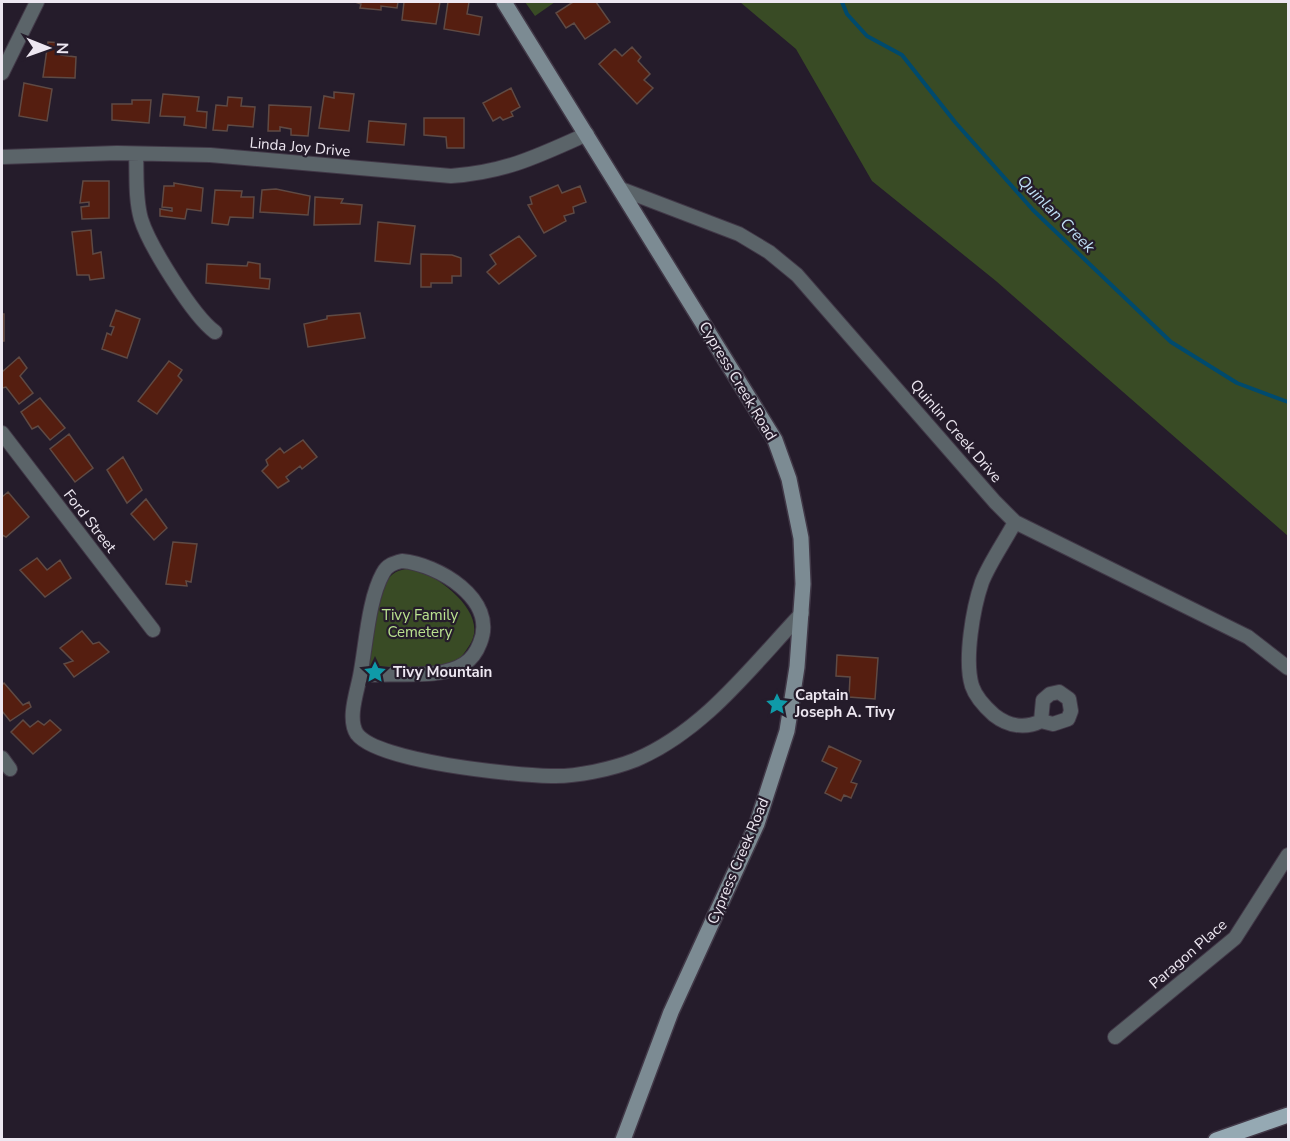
<svg xmlns="http://www.w3.org/2000/svg" width="1290" height="1141" font-family="'Nunito Sans',sans-serif">
	<rect width="100%" height="100%" fill="#251c2b"/>
	<!-- green -->
	<path fill="#394b25" d="M 525,2 L 555,2 L 535,16 Z
		M 740,2 L 1288,2 L 1288,536 L 996,281 L 872,181 L 796,49 Z
		M 415,568 C 440,578 491,614 469,646 C 465,652 460,660 453,663 C 428,675 393,670 366,670 C 370,646 373,589 393,574 C 400,569 407,569 415,568 Z"/>
	<g fill="none" stroke-linecap="round" stroke-linejoin="round">
		<!-- stream -->
		<path stroke="#004a6d" stroke-width="4" d="M 842,2 L 847,14 L 867,36 L 902,55 L 955,122 L 1033,210 L 1171,342 L 1237,383 L 1288,402"/>
	</g>
	<!-- building -->
	<path fill="#551e10" stroke="#5f4a44" stroke-width="1.5" d="M 355,2 L 398,2 L 397,8 L 381,6 L 381,10 L 360,8 L 361,4 Z
		M 404,2 L 440,2 L 436,24 L 402,20 Z
		M 448,2 L 469,2 L 467,14 L 482,17 L 479,35 L 444,29 Z
		M 573,2 L 596,2 L 610,22 L 585,39 L 574,23 L 566,28 L 556,13 Z
		M 48,42 L 63,43 L 61,55 L 76,57 L 75,78 L 43,77 Z
		M 632,47 L 641,57 L 638,61 L 650,74 L 644,80 L 653,88 L 637,104 L 599,64 L 615,49 L 622,56 Z
		M 24,83 L 52,89 L 47,121 L 19,116 Z
		M 511,88 L 520,107 L 511,112 L 513,116 L 503,120 L 500,117 L 493,121 L 483,103 Z
		M 334,92 L 354,94 L 349,131 L 319,128 L 324,96 L 334,98 Z
		M 163,94 L 199,97 L 197,111 L 207,112 L 206,128 L 184,125 L 185,117 L 160,116 Z
		M 228,97 L 242,98 L 241,106 L 255,107 L 253,127 L 228,125 L 227,131 L 213,130 L 216,105 L 227,106 Z
		M 132,100 L 151,100 L 149,123 L 112,120 L 112,104 L 132,104 Z
		M 269,105 L 311,107 L 308,136 L 291,135 L 291,129 L 280,127 L 280,131 L 268,131 Z
		M 424,118 L 464,118 L 464,148 L 447,148 L 446,137 L 424,135 Z
		M 369,121 L 406,124 L 404,145 L 367,142 Z
		M 83,181 L 109,181 L 109,218 L 82,219 L 81,207 L 89,206 L 89,202 L 80,203 Z
		M 174,183 L 203,188 L 201,211 L 187,209 L 185,219 L 160,216 L 160,209 L 172,211 L 172,208 L 162,207 L 164,186 L 174,186 Z
		M 558,185 L 562,193 L 580,186 L 586,202 L 573,207 L 574,213 L 564,216 L 566,221 L 544,233 L 528,205 L 532,204 L 530,197 Z
		M 276,189 L 310,196 L 308,215 L 260,212 L 262,190 Z
		M 215,190 L 242,191 L 241,197 L 254,197 L 253,218 L 230,217 L 228,225 L 212,223 Z
		M 315,197 L 343,199 L 341,203 L 362,205 L 360,224 L 314,225 Z
		M 378,222 L 415,226 L 410,264 L 375,261 Z
		M 91,230 L 93,254 L 101,252 L 104,278 L 90,280 L 89,275 L 77,275 L 72,232 Z
		M 519,236 L 536,256 L 499,284 L 487,272 L 496,264 L 490,255 Z
		M 421,254 L 452,255 L 461,258 L 461,276 L 452,276 L 452,283 L 431,283 L 431,287 L 421,287 Z
		M 248,262 L 260,264 L 260,278 L 270,279 L 269,289 L 206,283 L 207,264 L 247,266 Z
		M 116,310 L 140,319 L 127,358 L 102,349 L 107,333 L 111,335 L 114,327 L 110,326 Z
		M 360,313 L 365,338 L 308,347 L 304,324 L 327,319 L 327,316 Z
		M 2,314 L 4,314 L 4,341 L 2,341 Z
		M 19,357 L 27,368 L 20,376 L 33,393 L 19,404 L 6,387 L 2,388 L 2,372 Z
		M 169,361 L 182,370 L 178,376 L 182,380 L 157,414 L 138,401 Z
		M 40,398 L 65,428 L 50,440 L 38,426 L 32,429 L 21,412 Z
		M 69,434 L 93,468 L 75,482 L 50,449 Z
		M 303,440 L 317,457 L 302,469 L 300,466 L 286,477 L 289,481 L 278,488 L 262,471 L 268,465 L 266,460 L 280,448 L 284,453 Z
		M 123,457 L 142,490 L 127,503 L 107,470 Z
		M 8,492 L 29,517 L 6,537 L 2,535 L 2,497 Z
		M 146,499 L 167,528 L 154,540 L 131,514 Z
		M 173,542 L 197,544 L 191,582 L 186,581 L 187,586 L 166,584 Z
		M 37,558 L 47,570 L 60,560 L 71,578 L 45,597 L 20,570 Z
		M 82,631 L 93,644 L 99,642 L 109,652 L 74,677 L 64,664 L 73,661 L 60,648 Z
		M 837,655 L 878,658 L 875,699 L 849,697 L 850,677 L 836,676 Z
		M 4,683 L 23,705 L 29,702 L 31,707 L 10,721 L 2,711 L 2,685 Z
		M 23,720 L 30,727 L 38,721 L 44,725 L 50,720 L 61,730 L 33,754 L 11,732 Z
		M 829,746 L 861,761 L 851,782 L 857,784 L 851,798 L 844,795 L 841,801 L 825,793 L 837,768 L 822,761 Z"/>
	<g fill="none" stroke-linecap="round" stroke-linejoin="round">
		<!-- street casing -->
		<g stroke="#413847" stroke-width="16">
			<path id="street" d="M 2,73 L 37,2
				M 136,154 C 137,175 135,198 141,219 C 149,245 193,316 215,332
				M 2,157 L 117,153 L 210,155 L 451,176 C 506,172 538,156 587,134
				M 621,189 L 739,234 L 769,252 L 797,275 L 995,502 L 1015,522 L 1248,637 L 1288,668
				M 2,433 L 153,630
				M 1015,522 C 1005,541 990,562 982,582 C 973,608 964,660 972,686 C 976,698 985,707 994,715 C 1008,726 1025,729 1041,721
				M 402,561 C 437,564 498,599 480,643 C 477,651 472,659 464,664 C 438,681 391,671 360,676 C 366,646 368,600 383,573 C 387,565 394,563 402,561 Z
				M 360,676 C 357,692 347,719 357,734 C 378,762 514,775 551,776 C 576,777 612,769 635,760 C 704,731 752,666 802,613
				M 1059,692 L 1069,699 L 1071,711 L 1068,719 L 1053,724 L 1041,721 L 1043,700 L 1050,694 Z
				M 2,758 L 10,769
				M 1115,1037 L 1235,938 L 1288,855"/>
		</g>
		<!-- secondary casing -->
		<g stroke="#413847" stroke-width="18">
			<path id="secondary" d="M 504,2 L 775,440 L 789,479 L 801,538 L 803,584 L 797,667 L 787,731 L 757,824 L 671,1012 L 623,1140"/>
		</g>
		<!-- primary casing -->
		<g stroke="#413847" stroke-width="18">
			<path id="primary" d="M 1216,1140 L 1288,1115"/>
		</g>
		<!-- street -->
		<use href="#street" stroke="#5b6469" stroke-width="14"/>
		<!-- secondary -->
		<use href="#secondary" stroke="#7c8b93" stroke-width="15"/>
		<!-- primary -->
		<use href="#primary" stroke="#95a9b3" stroke-width="15"/>
	</g>
	<!-- icons -->
	<defs>
		<g id="sight-bare" transform="scale(1.8)"><path d="M0-6L1.8-2.2L6-1.7L2.9 1.2L3.7 5.4L0 3.3L-3.7 5.4L-2.9 1.2L-6-1.7L-1.8-2.2Z" fill="#0f9aa8" stroke="#251c2b" stroke-width="2.5" paint-order="stroke"/></g>
	</defs>
	<g fill-rule="evenodd">
		<use href="#sight-bare" x="375" y="672"/>
		<use href="#sight-bare" x="777" y="704"/>
	</g>
	<g text-anchor="middle" dominant-baseline="central" stroke-width="4.5" stroke-linejoin="round" paint-order="stroke">
		<!-- street labels -->
		<g font-size="15" fill="#ede7f1" stroke="#251c2b">
			<text transform="translate(300 147) rotate(5)">Linda Joy Drive</text>
			<text transform="translate(738 381) rotate(59)">Cypress Creek Road</text>
			<text transform="translate(956 431) rotate(49)">Quinlin Creek Drive</text>
			<text transform="translate(90 521) rotate(52)">Ford Street</text>
			<text transform="translate(738 861) rotate(-67)">Cypress Creek Road</text>
			<text transform="translate(1188 954) rotate(-41)">Paragon Place</text>
		</g>
		<!-- park labels -->
		<g font-size="15" fill="#bae28f" stroke="#251c2b">
			<text x="420" y="615">Tivy Family<tspan x="420" dy="17">Cemetery</tspan></text>
		</g>
		<!-- poi labels -->
		<g font-size="15" font-weight="bold" fill="#ede7f1" stroke="#251c2b" text-anchor="start">
			<text x="393" y="672">Tivy Mountain</text>
			<text x="795" y="695">Captain<tspan x="795" dy="17">Joseph A. Tivy</tspan></text>
		</g>
		<!-- water labels -->
		<g font-size="16" font-style="italic" fill="#bedff5" stroke="#251c2b">
			<text transform="translate(1056 214) rotate(45)">Quinlan Creek</text>
		</g>
	</g>
	<!-- border -->
	<rect width="1290" height="1141" fill="none" stroke="#ede7f1" stroke-width="6"/>
	<!-- north arrow -->
	<g transform="translate(48 48) rotate(91)" stroke="#251c2b" stroke-width="4.5" paint-order="stroke">
	<path d="M0-4.5L10 22L0 15L-10 22Z" fill="#ede7f1"/>
	<text y="-9" font-size="16" font-weight="bold" text-anchor="middle" fill="#ede7f1">N</text>
	</g>
</svg>
